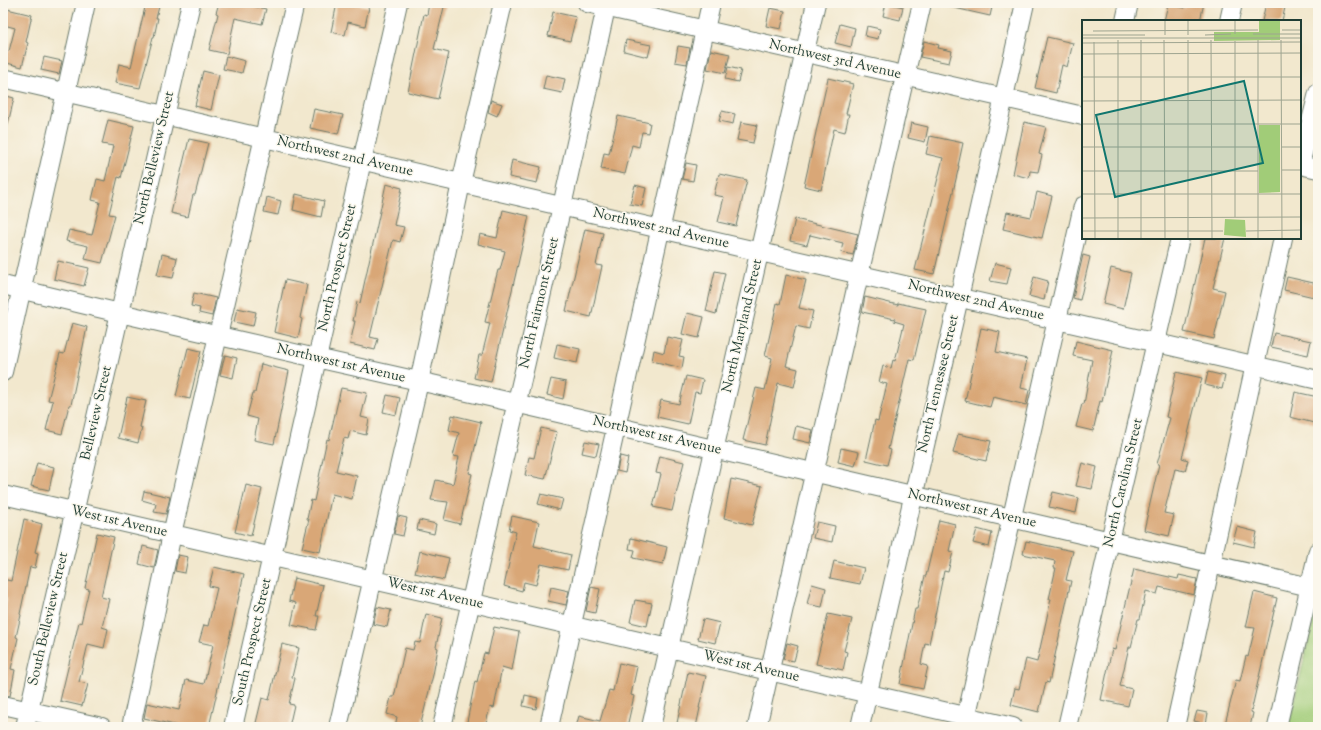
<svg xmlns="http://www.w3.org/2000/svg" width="1321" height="730" font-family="'Sorts Mill Goudy',serif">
	<rect width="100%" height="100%" fill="#fbf7ec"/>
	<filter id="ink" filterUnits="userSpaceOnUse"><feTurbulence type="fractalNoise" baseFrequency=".025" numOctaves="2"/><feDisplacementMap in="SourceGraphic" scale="8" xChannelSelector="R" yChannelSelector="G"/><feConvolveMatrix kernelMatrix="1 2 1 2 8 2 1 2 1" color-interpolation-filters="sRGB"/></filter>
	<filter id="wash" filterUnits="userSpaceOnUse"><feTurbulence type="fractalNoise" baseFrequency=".012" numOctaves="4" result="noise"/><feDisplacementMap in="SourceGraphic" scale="16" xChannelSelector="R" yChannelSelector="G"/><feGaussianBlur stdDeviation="0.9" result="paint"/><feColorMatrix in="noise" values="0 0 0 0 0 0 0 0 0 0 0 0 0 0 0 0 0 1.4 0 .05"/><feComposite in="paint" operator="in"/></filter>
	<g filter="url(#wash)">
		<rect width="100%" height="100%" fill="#f2e8ce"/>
		<!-- green -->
		<path fill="#a1cc78" stroke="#608456" d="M 1318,600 L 1318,727 L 1288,727 Z"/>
		<g id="blocks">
			<!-- building -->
			<path fill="#d9a777" d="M 146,3 L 160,3 L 156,18 L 158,18 L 154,37 L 153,37 L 140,88 L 115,83 L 119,64 L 131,67 Z
				M 219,3 L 238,3 L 266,9 L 262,24 L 235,18 L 227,54 L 209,50 L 218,14 L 216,13 Z
				M 337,3 L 351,3 L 369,7 L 365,26 L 348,22 L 345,35 L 331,32 Z
				M 429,3 L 445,3 L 434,49 L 449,53 L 438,99 L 408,92 L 424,14 L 427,15 Z
				M 886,3 L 903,7 L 900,20 L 883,16 Z
				M 950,3 L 993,3 L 990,16 L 950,7 Z
				M 1186,3 L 1204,3 L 1200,21 L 1164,21 L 1168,4 L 1185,8 Z
				M 1266,3 L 1286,3 L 1282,21 L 1262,21 Z
				M 770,8 L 785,11 L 781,29 L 766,26 Z
				M 7,9 L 32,15 L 26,42 L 28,43 L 22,67 L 3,62 L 3,50 L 9,51 L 15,28 L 4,25 Z
				M 553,12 L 576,17 L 570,41 L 548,36 Z
				M 840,24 L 855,28 L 851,47 L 835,43 Z
				M 867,26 L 880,29 L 878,39 L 865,36 Z
				M 1047,37 L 1073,43 L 1067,67 L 1062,65 L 1056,93 L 1035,88 Z
				M 626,40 L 651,45 L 648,57 L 624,51 Z
				M 924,41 L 939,45 L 938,48 L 952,51 L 949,63 L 920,57 Z
				M 678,46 L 690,48 L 687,64 L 675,62 Z
				M 711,50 L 730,54 L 725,73 L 707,69 Z
				M 226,56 L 245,61 L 242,73 L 223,69 Z
				M 44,57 L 62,61 L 59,74 L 41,70 Z
				M 728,67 L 741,70 L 738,82 L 725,79 Z
				M 203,71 L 219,75 L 211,110 L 195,106 Z
				M 546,75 L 565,79 L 562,93 L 543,89 Z
				M 828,78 L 853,84 L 846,114 L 849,114 L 845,132 L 834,129 L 821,190 L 804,186 Z
				M 3,95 L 14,98 L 7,128 L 3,127 Z
				M 491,100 L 502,104 L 497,116 L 488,112 Z
				M 314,109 L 343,115 L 338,134 L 310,128 Z
				M 722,111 L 735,114 L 733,124 L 719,121 Z
				M 618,116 L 650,123 L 648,133 L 642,132 L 639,147 L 632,145 L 625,174 L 601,169 L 604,153 L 609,154 Z
				M 108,120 L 134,126 L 121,178 L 118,177 L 109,214 L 115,215 L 102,263 L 85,259 L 88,246 L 66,241 L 69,230 L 92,235 L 100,202 L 92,200 L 97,179 L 105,181 L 113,146 L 102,144 Z
				M 741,122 L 757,125 L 753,143 L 737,140 Z
				M 1024,122 L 1046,127 L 1039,154 L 1042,155 L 1038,172 L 1030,171 L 1029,178 L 1013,174 Z
				M 911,123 L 928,127 L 925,142 L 908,138 Z
				M 930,136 L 963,143 L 958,166 L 959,166 L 934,274 L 915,270 L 943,158 L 926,154 Z
				M 189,139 L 208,143 L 195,195 L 193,195 L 188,217 L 171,213 Z
				M 512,160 L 541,167 L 537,183 L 509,177 Z
				M 686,163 L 696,165 L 693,181 L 682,179 Z
				M 719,174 L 747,180 L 736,226 L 718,222 L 724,197 L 714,195 Z
				M 386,184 L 402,188 L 394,225 L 404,227 L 400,242 L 393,240 L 370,337 L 378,339 L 375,350 L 350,344 L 355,321 L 353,321 L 357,302 L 360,303 Z
				M 635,185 L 646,188 L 642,206 L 630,204 Z
				M 1037,192 L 1052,196 L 1042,238 L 1003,229 L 1007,212 L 1031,217 Z
				M 296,194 L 324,201 L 321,217 L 293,210 Z
				M 267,197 L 281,201 L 278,215 L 264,212 Z
				M 503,210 L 529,216 L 491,382 L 474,378 L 479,355 L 482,355 L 490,323 L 485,322 L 498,270 L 500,270 L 505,251 L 478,244 L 480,234 L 497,238 Z
				M 795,219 L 858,234 L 853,255 L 841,252 L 843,243 L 810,235 L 807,245 L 790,241 Z
				M 585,229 L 603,233 L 596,265 L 602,266 L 591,317 L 566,311 Z
				M 1205,238 L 1225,238 L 1213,288 L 1225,291 L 1214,339 L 1184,332 Z
				M 162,254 L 177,258 L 173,278 L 157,275 Z
				M 1083,255 L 1090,257 L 1080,300 L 1073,298 Z
				M 58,261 L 89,268 L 84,286 L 54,279 Z
				M 995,263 L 1011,267 L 1007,284 L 990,281 Z
				M 1111,268 L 1131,273 L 1123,309 L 1103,304 Z
				M 715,271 L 725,273 L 716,314 L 706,311 Z
				M 786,275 L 806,280 L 799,308 L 813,311 L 809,329 L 796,326 L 786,366 L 798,369 L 794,387 L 778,383 L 765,445 L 743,440 L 756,388 L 765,390 L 772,358 L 765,356 L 777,303 L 780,304 Z
				M 1034,277 L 1048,281 L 1044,300 L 1029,296 Z
				M 1287,277 L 1318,284 L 1318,298 L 1284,290 Z
				M 285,280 L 307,285 L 300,318 L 302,319 L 298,338 L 274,332 Z
				M 194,293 L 216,298 L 212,316 L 199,313 L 200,308 L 191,306 Z
				M 865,297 L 898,305 L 898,303 L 926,309 L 914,360 L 909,359 L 888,449 L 891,450 L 887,465 L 866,460 L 875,420 L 878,421 L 887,384 L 879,382 L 883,366 L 891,368 L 893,360 L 895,361 L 904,324 L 894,321 L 895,319 L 862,312 Z
				M 237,308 L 256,312 L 253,326 L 234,322 Z
				M 687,313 L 704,317 L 699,338 L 682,334 Z
				M 72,323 L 87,327 L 71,405 L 69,405 L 62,434 L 46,430 L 53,401 L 48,400 L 60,353 L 64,354 Z
				M 981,328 L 1000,332 L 996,352 L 1027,359 L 1021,388 L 1029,390 L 1026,405 L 993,397 L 990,407 L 965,401 Z
				M 1274,333 L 1311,341 L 1308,355 L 1271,347 Z
				M 667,337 L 683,340 L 679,356 L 684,357 L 682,368 L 652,361 L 654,350 L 664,353 Z
				M 1076,341 L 1113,350 L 1102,402 L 1100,401 L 1093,431 L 1076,427 L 1082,404 L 1084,404 L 1092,360 L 1073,356 Z
				M 557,344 L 580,349 L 577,363 L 554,358 Z
				M 188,348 L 201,351 L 190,399 L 176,396 Z
				M 225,355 L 237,358 L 233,378 L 220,375 Z
				M 261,364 L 289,371 L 274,444 L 254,440 L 258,419 L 247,416 L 253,393 L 255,393 Z
				M 1176,372 L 1202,378 L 1182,458 L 1188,460 L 1185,471 L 1175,469 L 1164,513 L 1174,515 L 1169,536 L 1144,530 L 1159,464 L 1157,464 L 1170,418 L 1166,417 Z
				M 1208,372 L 1225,376 L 1222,389 L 1205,385 Z
				M 686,376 L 703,380 L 700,393 L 695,392 L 688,424 L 657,417 L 661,400 L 679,404 Z
				M 551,379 L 566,382 L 563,399 L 547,395 Z
				M 341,388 L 367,393 L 361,417 L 369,419 L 366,435 L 350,431 L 348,439 L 344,438 L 336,471 L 357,476 L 352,499 L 332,494 L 320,552 L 302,548 L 309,519 L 307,519 L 311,500 L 314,501 L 327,439 L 329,440 Z
				M 1295,392 L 1318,397 L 1318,424 L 1290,417 Z
				M 387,395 L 400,398 L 396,415 L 383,412 Z
				M 127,397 L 146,401 L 140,427 L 142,428 L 138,443 L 118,438 Z
				M 452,415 L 481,422 L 469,473 L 472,474 L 460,524 L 444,520 L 448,502 L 431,500 L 436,480 L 453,484 L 459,457 L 453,456 L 459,433 L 449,430 Z
				M 796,426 L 813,430 L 810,443 L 793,439 Z
				M 541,428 L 557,432 L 545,479 L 525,475 L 529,457 L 534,458 Z
				M 958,434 L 991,441 L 986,461 L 953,453 Z
				M 585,441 L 599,444 L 596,456 L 582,453 Z
				M 841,448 L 859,452 L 855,466 L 838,462 Z
				M 620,456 L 628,458 L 625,473 L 617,471 Z
				M 660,456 L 684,462 L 672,511 L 653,507 L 661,474 L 656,473 Z
				M 37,463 L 54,467 L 49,490 L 31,486 Z
				M 1082,463 L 1097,467 L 1092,489 L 1076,486 Z
				M 731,479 L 762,486 L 752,525 L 724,518 Z
				M 246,485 L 262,489 L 251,536 L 235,532 Z
				M 144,491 L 170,497 L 166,514 L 154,512 L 156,504 L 142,500 Z
				M 1053,492 L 1079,498 L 1076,513 L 1049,507 Z
				M 541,494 L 563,499 L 560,510 L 538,504 Z
				M 398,516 L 407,518 L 403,536 L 394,534 Z
				M 512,516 L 539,522 L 534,546 L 571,555 L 568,570 L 541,564 L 536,585 L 524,582 L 522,591 L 504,586 L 516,532 L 509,530 Z
				M 24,519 L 42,524 L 35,552 L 38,553 L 35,568 L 30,567 L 20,614 L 21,615 L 16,637 L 18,638 L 11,669 L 15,670 L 10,696 L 3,695 L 3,616 L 7,599 L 3,598 L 3,579 L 11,581 Z
				M 419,520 L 436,524 L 434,534 L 417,530 Z
				M 939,520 L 955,524 L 949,551 L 953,552 L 948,572 L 944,571 L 929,644 L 925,643 L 921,664 L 928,666 L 923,689 L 900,684 L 915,609 L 917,609 L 925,576 L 926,576 Z
				M 817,522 L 835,526 L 832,542 L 813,538 Z
				M 1237,527 L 1257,532 L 1254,547 L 1233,542 Z
				M 977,529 L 992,533 L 989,547 L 973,543 Z
				M 97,533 L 114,537 L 101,597 L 109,599 L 102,627 L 108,629 L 104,648 L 88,644 L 79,682 L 88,684 L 82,706 L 60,701 L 79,622 L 81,623 L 89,589 L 85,588 Z
				M 631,538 L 667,547 L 663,564 L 633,558 L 635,550 L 629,549 Z
				M 1026,541 L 1073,551 L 1066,580 L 1071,581 L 1065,609 L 1049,683 L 1046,682 L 1039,712 L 1011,705 L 1015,688 L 1019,689 L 1026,659 L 1037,662 L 1051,599 L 1049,599 L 1056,568 L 1054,568 L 1055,561 L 1023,554 Z
				M 143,546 L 158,550 L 154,568 L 139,564 Z
				M 420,551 L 449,558 L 444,580 L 415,573 Z
				M 178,555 L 188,557 L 185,573 L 175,571 Z
				M 834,561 L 864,568 L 860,584 L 830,578 Z
				M 214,567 L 244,574 L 209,727 L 183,727 L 144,718 L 147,703 L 179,710 L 186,680 L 204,684 L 213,645 L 199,642 L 204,625 L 208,626 L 217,588 L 209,586 Z
				M 1134,569 L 1178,579 L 1179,575 L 1197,579 L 1194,595 L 1159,587 L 1157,594 L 1146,591 L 1140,619 L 1138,619 L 1131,647 L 1129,647 L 1120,686 L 1132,689 L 1128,706 L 1101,700 L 1112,649 L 1115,650 Z
				M 294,578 L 323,585 L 316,616 L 319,616 L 316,630 L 291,625 L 296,603 L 289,601 Z
				M 812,584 L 826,588 L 822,607 L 807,604 Z
				M 551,587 L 569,591 L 566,605 L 548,601 Z
				M 591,587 L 600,589 L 595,613 L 586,611 Z
				M 1254,592 L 1277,598 L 1251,712 L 1253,713 L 1250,727 L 1239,727 L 1225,724 L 1236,680 L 1240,681 L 1246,656 L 1248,657 L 1255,628 L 1246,627 Z
				M 635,600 L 652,603 L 647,626 L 630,622 Z
				M 377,607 L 391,610 L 387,627 L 373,624 Z
				M 426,614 L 442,618 L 436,647 L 438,648 L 433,675 L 420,727 L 395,727 L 397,717 L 387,714 L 391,697 L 394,697 L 405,648 L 413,650 L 415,642 L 420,643 Z
				M 828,614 L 852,619 L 844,651 L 847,652 L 843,670 L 816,664 Z
				M 703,619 L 720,623 L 715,643 L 698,639 Z
				M 494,627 L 519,632 L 512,670 L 502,667 L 494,708 L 490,707 L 485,727 L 466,727 L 475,681 L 477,682 L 484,653 L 488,654 Z
				M 787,643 L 798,646 L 794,661 L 783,659 Z
				M 282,644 L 299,648 L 292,677 L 295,678 L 289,704 L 294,705 L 289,727 L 255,727 L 262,698 L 269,700 Z
				M 619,663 L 637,667 L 631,695 L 634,696 L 627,727 L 576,727 L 579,716 L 600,721 L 609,690 L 613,691 Z
				M 688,672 L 706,676 L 699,708 L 700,708 L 696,727 L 677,723 Z
				M 525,695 L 538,698 L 536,709 L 523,706 Z
				M 1197,711 L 1208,713 L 1206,724 L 1194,721 Z"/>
		</g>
	</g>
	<g filter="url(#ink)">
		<use href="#blocks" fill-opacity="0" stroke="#69796a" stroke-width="1"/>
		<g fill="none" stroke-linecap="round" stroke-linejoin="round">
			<!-- minor casing -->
			<g stroke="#69796a" stroke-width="20">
				<path id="minor" d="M 587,3 L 1083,116
					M 1125,21 L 1129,3
					M 1229,21 L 1233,3
					M 3,78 L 1318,380
					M 1300,165 L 1318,93
					M 1300,165 L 1318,169
					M 3,285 C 173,327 345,364 515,403 C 780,464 1045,527 1310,587
					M 3,372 L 86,3
					M 3,495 L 1013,727
					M 3,705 L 102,727
					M 25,727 L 191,3
					M 131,727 L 172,534 L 295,3
					M 233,727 L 398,3
					M 338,727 L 419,382 L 461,183 L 503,3
					M 442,727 L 562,206 L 607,3
					M 549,727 L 711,3
					M 651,727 L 816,3
					M 757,727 L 859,275 L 922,3
					M 860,727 L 959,298 L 1025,3
					M 964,727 L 1083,206
					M 1067,727 L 1180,238
					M 1175,727 C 1212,564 1246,401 1283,238
					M 1277,727 L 1318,551"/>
			</g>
			<!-- minor -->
			<use href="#minor" stroke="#fff" stroke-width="18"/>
		</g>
	</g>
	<g text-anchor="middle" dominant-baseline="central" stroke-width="3" stroke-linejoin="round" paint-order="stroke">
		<!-- street labels -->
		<g font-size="14" fill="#1f3d34" stroke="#fbf7ec">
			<text transform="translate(835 60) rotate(13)">Northwest 3rd Avenue</text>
			<text transform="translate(345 157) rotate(13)">Northwest 2nd Avenue</text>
			<text transform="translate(155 158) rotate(-77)">North Belleview Street</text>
			<text transform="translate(661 229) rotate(13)">Northwest 2nd Avenue</text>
			<text transform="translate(338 268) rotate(-77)">North Prospect Street</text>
			<text transform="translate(976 301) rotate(13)">Northwest 2nd Avenue</text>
			<text transform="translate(540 303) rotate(-77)">North Fairmont Street</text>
			<text transform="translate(743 326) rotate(-77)">North Maryland Street</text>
			<text transform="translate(341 364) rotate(13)">Northwest 1st Avenue</text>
			<text transform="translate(939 384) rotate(-77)">North Tennessee Street</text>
			<text transform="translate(97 413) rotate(-77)">Belleview Street</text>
			<text transform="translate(657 436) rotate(13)">Northwest 1st Avenue</text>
			<text transform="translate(1124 483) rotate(-77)">North Carolina Street</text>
			<text transform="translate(972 509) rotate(13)">Northwest 1st Avenue</text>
			<text transform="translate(119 522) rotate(13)">West 1st Avenue</text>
			<text transform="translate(435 594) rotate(13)">West 1st Avenue</text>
			<text transform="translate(49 619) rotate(-77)">South Belleview Street</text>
			<text transform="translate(253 642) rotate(-77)">South Prospect Street</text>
			<text transform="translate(751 667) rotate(13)">West 1st Avenue</text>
		</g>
	</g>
	<!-- overview -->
	<g transform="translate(1082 20)">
		<rect width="219" height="219" fill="#f2e8ce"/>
		<path d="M 177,0 L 198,0 L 198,20 L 132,21 L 132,12 L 177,12 ZM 177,105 L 198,105 L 198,172 L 177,173 ZM 143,199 L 163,200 L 164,217 L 142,215 Z" fill="#a1cc78"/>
		<path fill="none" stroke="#9ea490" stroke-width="1" d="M 153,0 L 153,14M 200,10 L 219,10M 11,11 L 176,10M 171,14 L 219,14M 0,15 L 63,15M 83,15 L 83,0M 106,15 L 106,0M 123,15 L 149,14M 0,18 L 219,18M 36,20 L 36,219M 59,20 L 59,219M 82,20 L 83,219M 106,20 L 106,219M 129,20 L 130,219M 176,20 L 176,219M 199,20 L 200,219M 153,21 L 153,197M 12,22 L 13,219M 0,23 L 219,22M 0,34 L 219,33M 0,57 L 219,57M 0,81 L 219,80M 0,104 L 219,104M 0,127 L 176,127M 199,127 L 219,127M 200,150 L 219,150M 0,151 L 176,151M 0,174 L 219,174M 0,198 L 219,197M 0,211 L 141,211M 164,211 L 219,210"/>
		<path fill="#0f766e" fill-opacity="0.15" stroke="#0f766e" stroke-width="2" d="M 162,61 L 181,143 L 33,177 L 14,95 Z"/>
		<rect width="219" height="219" fill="none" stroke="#1f3d34" stroke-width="2"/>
	</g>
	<!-- margin -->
	<rect width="1321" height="730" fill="none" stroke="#fbf7ec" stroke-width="16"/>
</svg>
